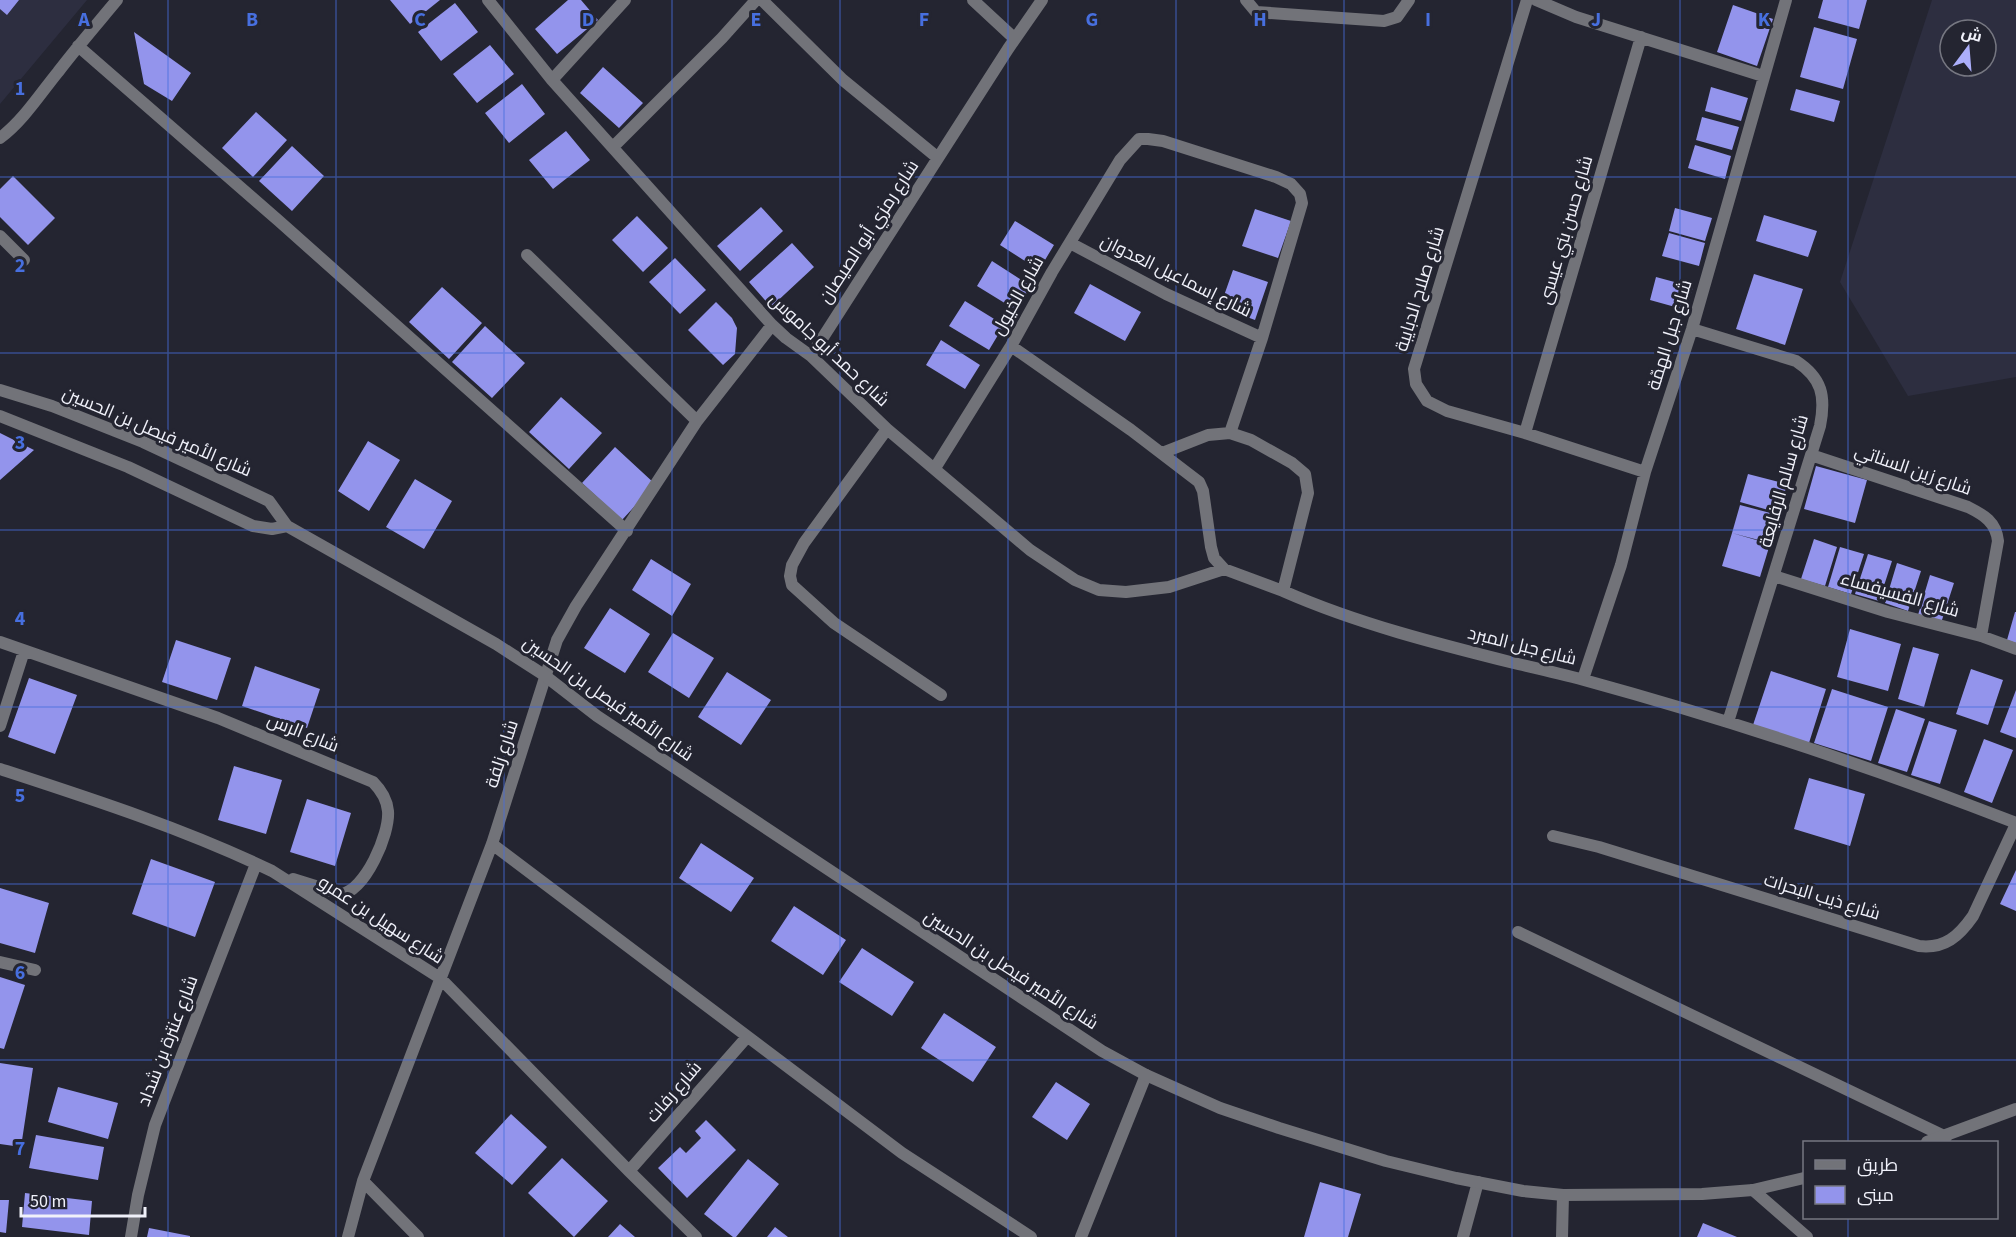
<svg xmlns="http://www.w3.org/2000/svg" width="2016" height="1237" font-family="'Source Sans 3',Cairo,sans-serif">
	<rect width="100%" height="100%" fill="#242531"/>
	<!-- built -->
	<path fill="#2d2e40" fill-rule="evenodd" d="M 0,0 L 87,0 L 0,104 Z
		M 1932,0 L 2016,0 L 2016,377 L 1908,396 L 1840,282 ZM 1950,30 L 1986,30 L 1986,66 L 1950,66 Z"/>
	<!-- building -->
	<path fill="#9394ec" d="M 0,0 L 19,0 L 7,15 L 0,9 Z
		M 390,0 L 440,0 L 410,24 Z
		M 568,0 L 581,0 L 598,20 L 557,54 L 535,29 Z
		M 1823,0 L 1867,0 L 1859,29 L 1818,18 Z
		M 455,3 L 478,32 L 441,61 L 418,32 Z
		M 1733,5 L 1773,19 L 1757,66 L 1717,52 Z
		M 1814,27 L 1857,39 L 1843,89 L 1800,77 Z
		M 134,32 L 191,73 L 172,101 L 144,84 Z
		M 490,45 L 514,74 L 477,103 L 453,74 Z
		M 603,67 L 643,103 L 619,128 L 580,93 Z
		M 522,84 L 545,114 L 509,143 L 485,113 Z
		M 1711,87 L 1748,98 L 1741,121 L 1705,111 Z
		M 1796,89 L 1840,101 L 1834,122 L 1790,110 Z
		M 256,112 L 287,140 L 253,177 L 222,148 Z
		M 1702,117 L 1739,127 L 1732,150 L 1696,140 Z
		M 566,131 L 590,160 L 553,189 L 529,160 Z
		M 1695,145 L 1731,156 L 1725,179 L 1688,168 Z
		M 292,146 L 324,176 L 292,211 L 259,181 Z
		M 13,176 L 55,218 L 28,245 L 0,217 L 0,189 Z
		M 761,207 L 783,231 L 740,271 L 717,246 Z
		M 1675,208 L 1712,218 L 1705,241 L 1669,231 Z
		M 1255,209 L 1291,221 L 1278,258 L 1242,246 Z
		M 1764,215 L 1817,231 L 1808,257 L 1756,241 Z
		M 637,216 L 668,248 L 643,272 L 612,240 Z
		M 1015,221 L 1054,245 L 1039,270 L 1000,245 Z
		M 1669,233 L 1705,243 L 1699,266 L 1662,256 Z
		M 792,243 L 814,267 L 771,307 L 749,282 Z
		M 675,258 L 706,290 L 680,314 L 649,282 Z
		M 992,261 L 1031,286 L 1016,310 L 977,286 Z
		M 1233,270 L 1268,282 L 1255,320 L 1220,307 Z
		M 1754,274 L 1803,289 L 1785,345 L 1736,329 Z
		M 1656,277 L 1693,287 L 1686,310 L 1650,300 Z
		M 1090,284 L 1141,312 L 1125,341 L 1074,313 Z
		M 442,287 L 482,323 L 449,359 L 409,322 Z
		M 965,301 L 1004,325 L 989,350 L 949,326 Z
		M 716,302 L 732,318 L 737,328 L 735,354 L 723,365 L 688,330 Z
		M 485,326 L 525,363 L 492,398 L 452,362 Z
		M 941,340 L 980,365 L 965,389 L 926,365 Z
		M 561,397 L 602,433 L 569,469 L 529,432 Z
		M 0,433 L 34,450 L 0,480 Z
		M 368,441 L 400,460 L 369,511 L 338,491 Z
		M 615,447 L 655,484 L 622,520 L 582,483 Z
		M 1816,466 L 1867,480 L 1855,523 L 1804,509 Z
		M 1748,474 L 1787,484 L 1779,513 L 1740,502 Z
		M 415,479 L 452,501 L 424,549 L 386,527 Z
		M 1740,505 L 1778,515 L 1770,543 L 1732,533 Z
		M 1732,533 L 1770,544 L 1760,577 L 1722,566 Z
		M 1814,539 L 1837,547 L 1825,586 L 1801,579 Z
		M 1840,547 L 1864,554 L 1851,594 L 1828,587 Z
		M 1868,554 L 1892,561 L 1879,601 L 1855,594 Z
		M 651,559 L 691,584 L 672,616 L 632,590 Z
		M 1897,563 L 1921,571 L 1908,611 L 1885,603 Z
		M 1930,575 L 1954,583 L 1941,623 L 1918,615 Z
		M 610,608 L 650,634 L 625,673 L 584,648 Z
		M 2015,612 L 2016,612 L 2016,643 L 2007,640 Z
		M 1850,629 L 1901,644 L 1888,691 L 1837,677 Z
		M 673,633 L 714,658 L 689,698 L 648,672 Z
		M 176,640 L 231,658 L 217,700 L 162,682 Z
		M 1913,647 L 1939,654 L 1924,707 L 1898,699 Z
		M 255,666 L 320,689 L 307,728 L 242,706 Z
		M 1971,669 L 2003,680 L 1988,725 L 1956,714 Z
		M 1771,671 L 1826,689 L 1809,743 L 1753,725 Z
		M 727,672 L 771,700 L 741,745 L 698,717 Z
		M 29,678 L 77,695 L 55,754 L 8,737 Z
		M 1832,689 L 1888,707 L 1871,761 L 1814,743 Z
		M 2016,690 L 2016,738 L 2000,732 Z
		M 1896,709 L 1925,719 L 1907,772 L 1878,763 Z
		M 1929,721 L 1957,730 L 1940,784 L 1911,775 Z
		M 1984,739 L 2013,750 L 1992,803 L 1964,792 Z
		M 234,766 L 282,780 L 266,834 L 218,820 Z
		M 1809,778 L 1865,794 L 1850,846 L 1794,829 Z
		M 307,799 L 351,813 L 335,866 L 290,852 Z
		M 701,843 L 754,878 L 731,912 L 679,878 Z
		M 151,859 L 215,882 L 195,937 L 132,914 Z
		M 2016,870 L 2016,911 L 2000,904 Z
		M 0,888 L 49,903 L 35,953 L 0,943 Z
		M 794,906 L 846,940 L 823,975 L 771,941 Z
		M 862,948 L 914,982 L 892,1016 L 839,982 Z
		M 0,977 L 25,985 L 4,1049 L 0,1048 Z
		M 944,1013 L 996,1047 L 973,1082 L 921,1048 Z
		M 0,1063 L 33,1068 L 21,1147 L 0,1144 Z
		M 1056,1082 L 1090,1104 L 1067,1140 L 1032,1117 Z
		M 58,1087 L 118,1103 L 108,1139 L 48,1122 Z
		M 511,1114 L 547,1147 L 512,1185 L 475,1153 Z
		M 706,1120 L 736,1150 L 687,1198 L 658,1168 L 680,1147 L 686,1153 L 701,1138 L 695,1131 Z
		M 36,1135 L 104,1147 L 98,1180 L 29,1168 Z
		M 562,1158 L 608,1201 L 574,1237 L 528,1193 Z
		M 748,1159 L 779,1184 L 736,1237 L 733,1237 L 704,1214 Z
		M 1320,1182 L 1361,1194 L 1348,1237 L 1304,1237 Z
		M 25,1193 L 92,1201 L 89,1235 L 22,1227 Z
		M 0,1200 L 9,1200 L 6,1233 L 0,1232 Z
		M 1703,1223 L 1737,1237 L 1697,1237 Z
		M 620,1224 L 635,1237 L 608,1237 Z
		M 775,1227 L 788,1237 L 767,1237 Z
		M 149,1228 L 190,1236 L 190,1237 L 147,1237 Z"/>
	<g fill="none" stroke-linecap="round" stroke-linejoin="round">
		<!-- minor -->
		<path stroke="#727379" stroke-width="12" d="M 488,0 L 552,80 L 772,325 L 786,338 L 811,356 L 887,429 L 1030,550 L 1075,580 L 1099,590 L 1126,592 L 1169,587 L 1224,569
			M 762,0 L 843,80 L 938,158
			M 973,0 L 1015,39
			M 1246,0 L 1256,12 L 1384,21 L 1397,17 L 1409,0
			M 1527,0 L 1414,369 L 1416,384 L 1427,401 L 1447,411 L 1525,433 L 1645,472
			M 1536,0 L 1576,17 L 1763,76
			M 78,46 L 279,221 L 627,531
			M 552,80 L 625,0
			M 0,138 C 23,121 40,94 58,72 C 77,47 97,24 117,0
			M 613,147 L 722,38 L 756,0
			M 0,236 L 24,260
			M 527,255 L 697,421
			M 1692,329 L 1796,361 C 1822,378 1826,396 1820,426 L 1728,722
			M 1011,346 L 1131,430 L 1199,482 L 1203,491 L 1211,547 L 1214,558 L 1224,569 L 1283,591
			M 811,356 L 1008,49 L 1042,0
			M 887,429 L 804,543 L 792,565 L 790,576 L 792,585 L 834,623 L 941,695
			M 1230,433 L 1262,338
			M 1525,433 L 1641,37
			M 1162,453 L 1208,435 L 1230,433 L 1251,440 L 1292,463 L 1305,474 L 1308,493 L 1283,591 C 1358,624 1438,644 1518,664 C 1540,669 1562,674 1584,680 C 1730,720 1875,768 2016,823
			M 1811,455 L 1968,507 C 1984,515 1996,522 1998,541 L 1981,636
			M 935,468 L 1011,346 L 1052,272 L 1120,160 L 1139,139 L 1148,139 L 1163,141 L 1276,177 L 1291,184 L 1300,194 L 1302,203 L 1262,338 L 1166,294 L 1070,243
			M 1774,576 L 1888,612 L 1981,636 L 2016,649
			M 0,642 L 218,718 L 373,782 C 380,789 387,800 388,811 C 390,834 365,891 341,894 L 293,879
			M 1583,679 L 1621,565 L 1645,472 L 1692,329 L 1786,0
			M 0,726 L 24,651
			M 0,769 C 92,799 185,829 272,871 L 440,978 L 629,1171 L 696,1237
			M 1553,836 L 1599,847 L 1919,946 C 1945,949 1959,936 1973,916 L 2016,824
			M 492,844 L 902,1153 L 1031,1237
			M 1518,932 L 1946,1137
			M 0,962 L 35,970
			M 629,1171 L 747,1037
			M 363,1181 L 418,1237
			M 1753,1190 L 1807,1237
			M 131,1237 L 138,1195 L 155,1125 L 256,864
			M 348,1237 L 363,1181 L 492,844 L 557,640 L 576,606 L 697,421 L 772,325
			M 1081,1237 L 1146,1075
			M 1463,1237 L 1478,1182
			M 1562,1237 L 1563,1195"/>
		<!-- tertiary -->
		<path stroke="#727379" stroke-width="12" d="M 0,390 L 52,406 L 143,442 L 269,501 L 287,526 L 496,644 L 544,675 L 597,716 L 1102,1051 L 1146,1075 L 1220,1108 L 1279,1128 L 1386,1161 L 1456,1178 L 1523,1191 L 1563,1195 L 1702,1194 L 1753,1190 L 1804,1178
			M 0,416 L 128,467 L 253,526 L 272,529 L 287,526
			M 1927,1142 L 2016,1109"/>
	</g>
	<!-- grid -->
	<path fill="none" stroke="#476fdf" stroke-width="1.5" stroke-opacity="0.55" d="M 168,0 L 168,1237M 336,0 L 336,1237M 504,0 L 504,1237M 672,0 L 672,1237M 840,0 L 840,1237M 1008,0 L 1008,1237M 1176,0 L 1176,1237M 1344,0 L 1344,1237M 1512,0 L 1512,1237M 1680,0 L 1680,1237M 1848,0 L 1848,1142M 0,177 L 2016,177M 0,353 L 2016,353M 0,530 L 2016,530M 0,707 L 2016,707M 0,884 L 2016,884M 0,1060 L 2016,1060M 1848,1218 L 1848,1237"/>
	<g text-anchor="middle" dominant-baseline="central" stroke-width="6" stroke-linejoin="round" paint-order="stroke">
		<!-- street labels -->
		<g font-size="18" fill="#f0f1fa" stroke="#242531">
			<text transform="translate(1566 230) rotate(-74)">شارع حسن بني عيسى</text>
			<text transform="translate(869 232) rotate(-57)">شارع رمزي أبو الصيصان</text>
			<text transform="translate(1176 276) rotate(26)">شارع إسماعيل العدوان</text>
			<text transform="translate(1420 289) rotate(-73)">شارع صلاح الدبايبة</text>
			<text transform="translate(1018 296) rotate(-61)">شارع الخيول</text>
			<text transform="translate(1670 335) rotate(-73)">شارع جبل الهمّة</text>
			<text transform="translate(829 350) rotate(43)">شارع حمد أبو جاموس</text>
			<text transform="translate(157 432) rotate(23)">شارع الأمير فيصل بن الحسين</text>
			<text transform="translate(1913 470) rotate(19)">شارع زين السناتي</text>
			<text transform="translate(1784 481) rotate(-74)">شارع سالم الرفايعة</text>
			<text transform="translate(1900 595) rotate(16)">شارع الفسيفساء</text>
			<text transform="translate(1522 646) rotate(14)">شارع جبل المبرد</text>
			<text transform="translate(608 699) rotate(35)">شارع الأمير فيصل بن الحسين</text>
			<text transform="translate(303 733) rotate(22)">شارع الرس</text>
			<text transform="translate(502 754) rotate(-72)">شارع زلفة</text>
			<text transform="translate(1822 897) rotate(17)">شارع ذيب البحرات</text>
			<text transform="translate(381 920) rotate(33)">شارع سهيل بن عمرو</text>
			<text transform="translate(1011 970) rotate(33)">شارع الأمير فيصل بن الحسين</text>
			<text transform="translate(168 1041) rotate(-69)">شارع عنترة بن شداد</text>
			<text transform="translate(674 1092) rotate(-49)">شارع رفات</text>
		</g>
	</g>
	<g font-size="20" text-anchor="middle" font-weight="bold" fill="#476fdf" stroke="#242531" stroke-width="6" stroke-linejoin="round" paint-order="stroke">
		<text x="84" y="26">A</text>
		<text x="252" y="26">B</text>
		<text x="420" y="26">C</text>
		<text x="588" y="26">D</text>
		<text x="756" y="26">E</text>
		<text x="924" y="26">F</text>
		<text x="1092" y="26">G</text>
		<text x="1260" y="26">H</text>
		<text x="1428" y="26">I</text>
		<text x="1596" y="26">J</text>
		<text x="1764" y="26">K</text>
		<text x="20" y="95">1</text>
		<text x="20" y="272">2</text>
		<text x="20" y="449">3</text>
		<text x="20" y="625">4</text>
		<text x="20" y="802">5</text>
		<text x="20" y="979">6</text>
		<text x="20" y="1155">7</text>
	</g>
	<!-- legend -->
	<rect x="1803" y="1141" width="195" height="78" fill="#242531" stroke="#767781" stroke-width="1.5"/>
	<rect x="1815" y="1160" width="30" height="9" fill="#727379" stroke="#767781" stroke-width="1.5"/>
	<text x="1857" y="1171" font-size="18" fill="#f0f1fa">طريق</text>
	<rect x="1815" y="1186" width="30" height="18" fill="#9394ec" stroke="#767781" stroke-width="1.5"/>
	<text x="1857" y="1201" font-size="18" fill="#f0f1fa">مبنى</text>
	<!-- north arrow -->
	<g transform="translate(1968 48) rotate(16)"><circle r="28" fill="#242531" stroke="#767781" stroke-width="1.5"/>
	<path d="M0-4.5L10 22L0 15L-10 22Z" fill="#acaffb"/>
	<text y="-9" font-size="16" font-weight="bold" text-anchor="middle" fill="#f0f1fa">ش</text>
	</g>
	<!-- scale -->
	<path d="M21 1207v9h124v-9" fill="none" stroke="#f0f1fa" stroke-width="3"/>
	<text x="30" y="1207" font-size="18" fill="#f0f1fa" stroke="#242531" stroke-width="4.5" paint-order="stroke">50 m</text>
</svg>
